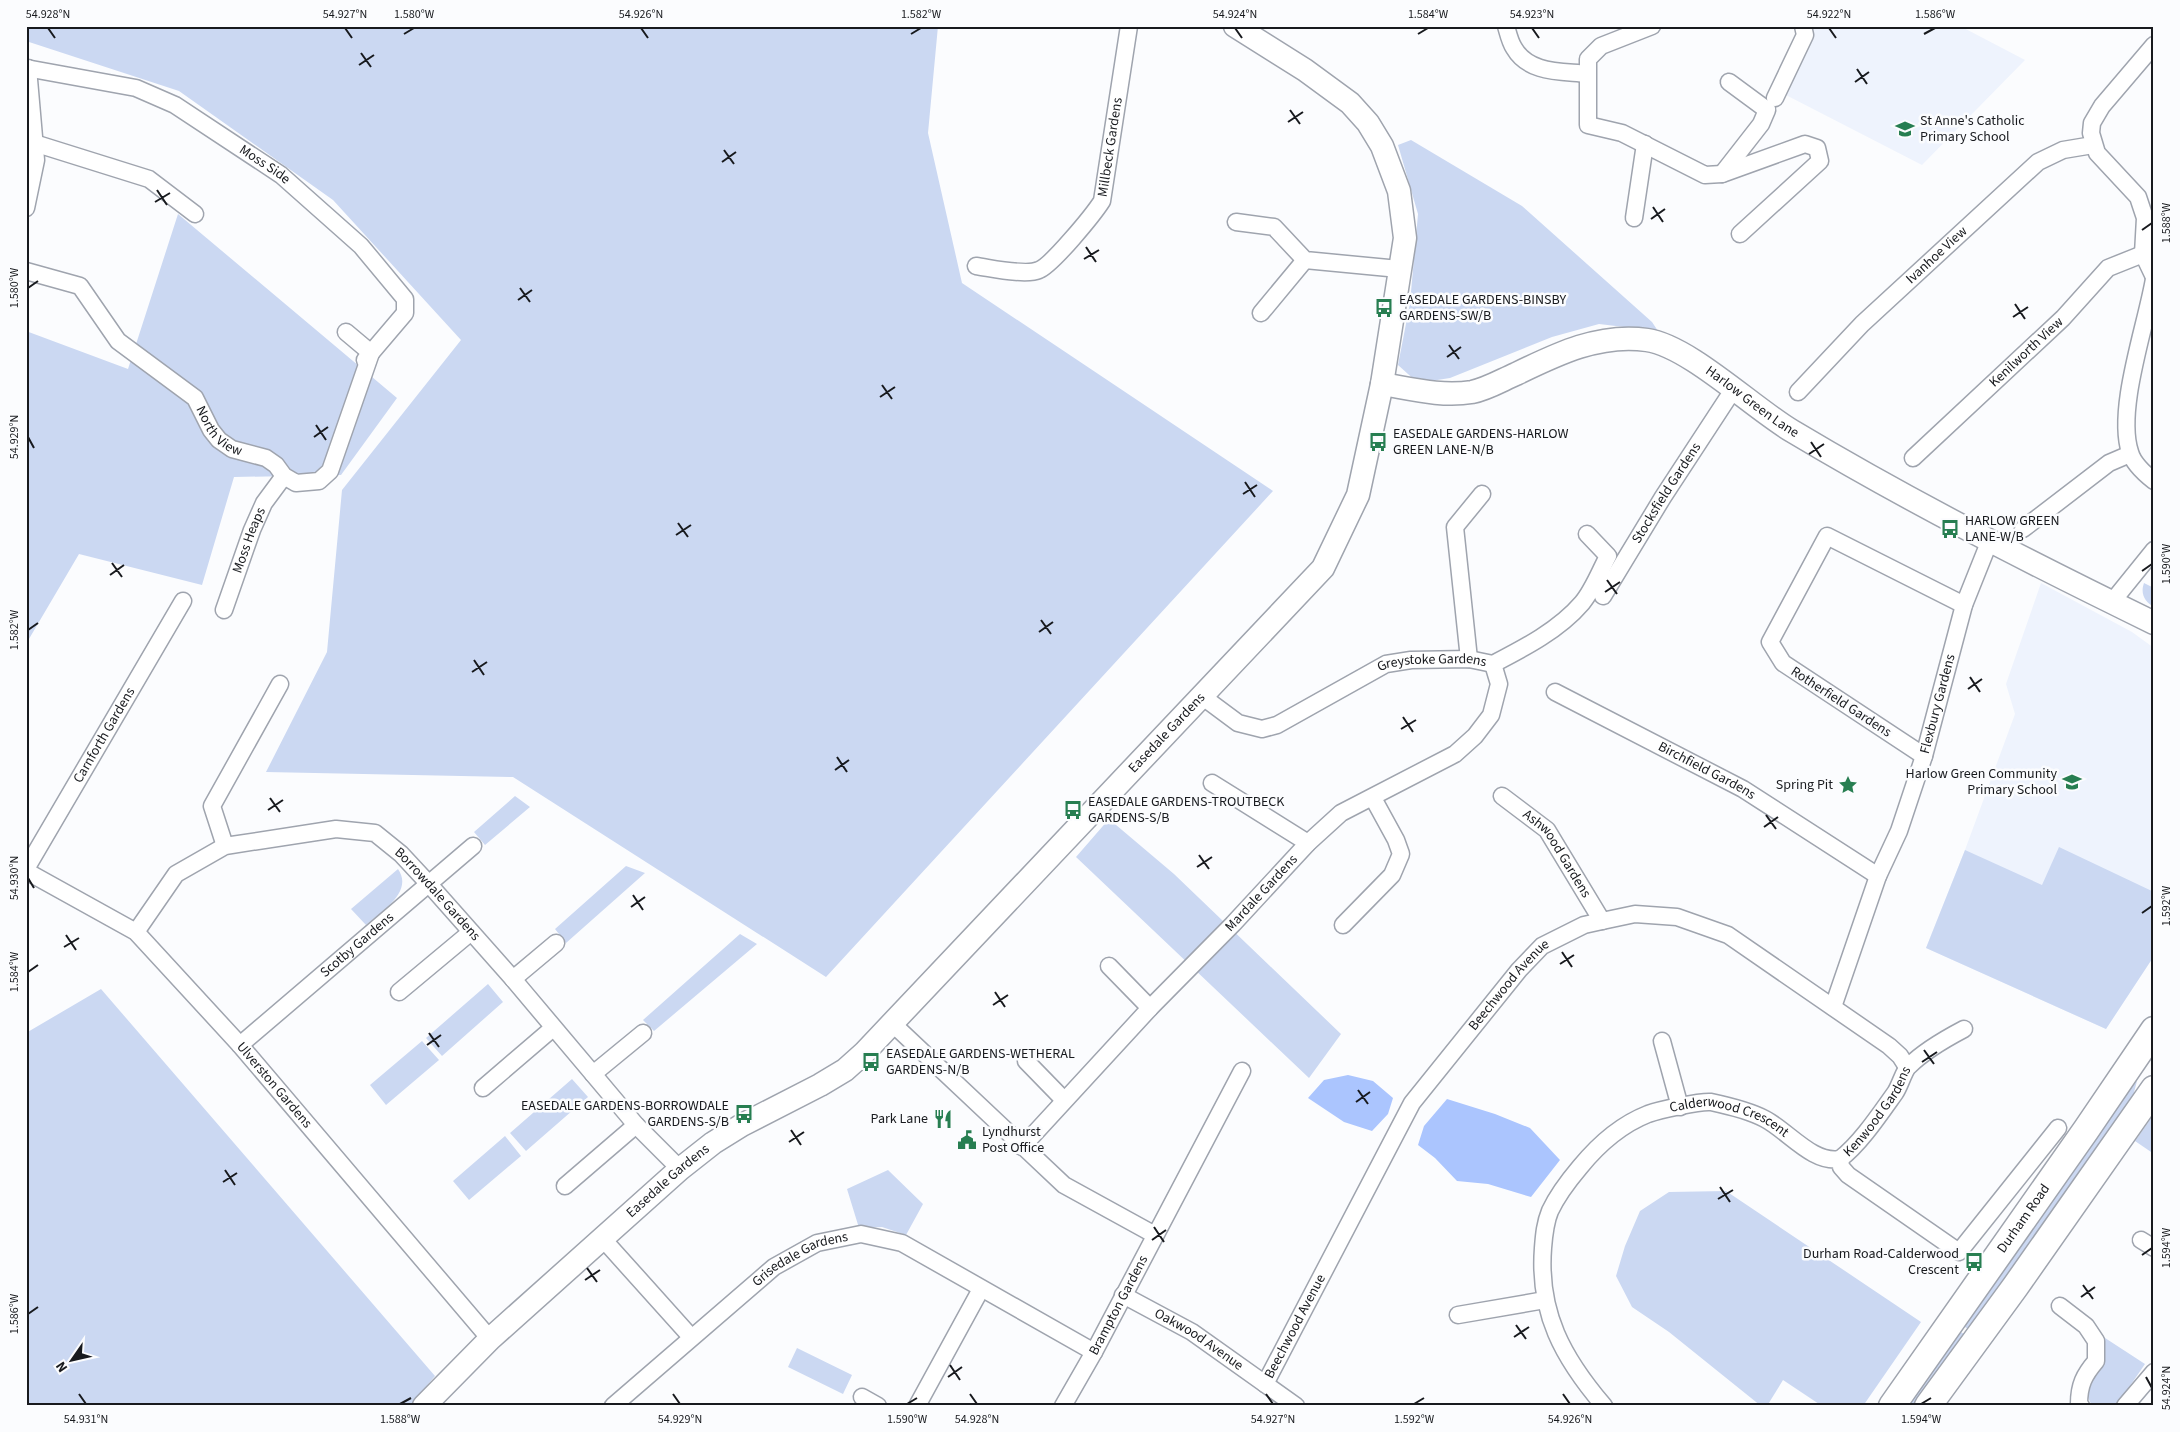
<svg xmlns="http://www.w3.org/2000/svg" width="2180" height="1432" font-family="'Source Sans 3',sans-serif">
	<rect width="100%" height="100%" fill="#fbfcfe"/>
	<!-- built -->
	<path fill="#eef3fd" d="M 1815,26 L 1960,26 L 2025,60 L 1922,165 L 1782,93 Z
		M 2041,583 L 2132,632 L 2154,648 L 2154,956 L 2106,1029 L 1926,948 L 1965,850 L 2015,714 L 2006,684 Z"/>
	<!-- green -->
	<path fill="#cbd8f2" d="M 26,26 L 938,26 L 928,133 L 962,283 L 1273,491 L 826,977 L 513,777 L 266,772 L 327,652 L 342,490 L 461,340 L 333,200 L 179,91 L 26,41 Z
		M 1411,140 L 1522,206 L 1652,322 L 1658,331 L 1599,324 L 1552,337 L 1450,378 L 1418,383 L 1398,365 L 1410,303 L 1418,214 L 1398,145 Z
		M 178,214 L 397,398 L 341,475 L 234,477 L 202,585 L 79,554 L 26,644 L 26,331 L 128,369 Z
		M 2144,583 L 2154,588 L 2154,607 C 2145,602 2140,594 2144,583 Z
		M 515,796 L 530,807 L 485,845 L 474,832 Z
		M 1109,819 L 1174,874 L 1341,1034 L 1309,1078 L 1076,857 Z
		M 2059,847 L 2154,892 L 2154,956 L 2106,1029 L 1926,948 L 1965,850 L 2042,885 Z
		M 626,866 L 645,873 L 566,943 L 555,929 Z
		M 398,869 C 414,892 381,912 366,925 L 351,909 Z
		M 740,934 L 757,944 L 654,1031 L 643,1020 Z
		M 488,984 L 503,1002 L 442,1056 L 426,1038 Z
		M 101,989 L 435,1376 L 410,1406 L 26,1406 L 26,1033 Z
		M 422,1041 L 439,1060 L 386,1105 L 370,1085 Z
		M 572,1079 L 588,1097 L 526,1151 L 510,1133 Z
		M 2137,1081 L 2131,1104 L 1971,1331 L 1959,1323 L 2118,1097 Z
		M 2154,1114 L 2154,1154 L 2135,1141 Z
		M 505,1136 L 521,1156 L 469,1200 L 453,1181 Z
		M 888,1170 L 923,1204 L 906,1235 L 882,1227 L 859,1228 L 847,1189 Z
		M 1726,1191 L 1921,1322 L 1863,1406 L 1822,1406 L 1783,1380 L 1767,1406 L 1761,1406 L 1669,1332 L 1632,1307 L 1616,1276 L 1625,1246 L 1640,1211 L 1669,1192 Z
		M 1955,1329 L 1968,1336 L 1916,1406 L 1901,1406 Z
		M 2102,1336 L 2145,1364 L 2121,1399 L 2112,1406 L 2092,1406 L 2085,1391 C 2089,1383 2094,1379 2099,1372 C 2106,1363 2102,1347 2102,1336 Z
		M 797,1348 L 852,1375 L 843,1394 L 788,1367 Z"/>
	<!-- forest -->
	<path fill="#abc5fe" d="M 1348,1075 L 1373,1081 L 1393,1098 L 1388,1114 L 1372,1131 L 1344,1122 L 1308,1098 L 1324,1080 Z
		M 1447,1099 L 1495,1114 L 1530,1128 L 1560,1160 L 1531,1197 L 1488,1184 L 1457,1181 L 1435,1158 L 1418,1145 L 1424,1126 Z"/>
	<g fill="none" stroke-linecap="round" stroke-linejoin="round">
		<!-- street casing -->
		<g stroke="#9fa4ae" stroke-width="19">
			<g id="street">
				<path d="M 1506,26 C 1508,33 1510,42 1514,48 C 1529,74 1562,71 1587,74"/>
				<path d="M 1652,26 L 1601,46 L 1588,59 L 1588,125 L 1622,133 L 1705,175 L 1722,174 L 1805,144 L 1817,148 L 1820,161 L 1740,234"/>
				<path d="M 2154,45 L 2102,106 L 2092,123 L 2091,133 L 2097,153 L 2138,197 L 2145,218 L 2143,254 L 2154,277"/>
				<path id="s1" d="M 26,68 L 136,88 L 175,105 L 281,175 L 361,246 L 405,299 L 405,313 L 365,360"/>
				<path d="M 1775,98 L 1805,35 L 1803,26"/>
				<path d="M 34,143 L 149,179 L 195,214"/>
				<path d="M 1722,174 L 1761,124 L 1767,110 L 1729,82"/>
				<path d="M 26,208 L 36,160 L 28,68"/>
				<path d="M 1634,218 L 1645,144"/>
				<path d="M 1236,222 L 1274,227 L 1305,260 L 1399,269"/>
				<path id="s2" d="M 976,266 C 991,268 1026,276 1039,270 C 1052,265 1093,215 1102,201 L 1129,26"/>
				<path id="s3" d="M 26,271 L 80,286 L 118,341 L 195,398 L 211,430 L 219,440 L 232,449 L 266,458 L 276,465 L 284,476 L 296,483 L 319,481 L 330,471 L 371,353 L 346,332"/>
				<path d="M 2154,279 C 2146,326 2116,409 2130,452 C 2133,463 2145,474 2154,481"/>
				<path d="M 1261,313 L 1305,260"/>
				<path id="s4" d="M 1798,392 L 1862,324 L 2038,162 L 2063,150 L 2093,145"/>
				<path id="s5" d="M 1913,458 L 2063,318 L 2108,268 L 2143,254"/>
				<path d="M 2023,529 L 2109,463 L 2130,454"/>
				<path id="s6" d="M 1603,596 L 1663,497 L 1733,390"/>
				<path d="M 2112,602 L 2154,550"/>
				<path id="s7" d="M 224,610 L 252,530 L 264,503 L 284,476"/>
				<path d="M 1469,659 L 1455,527 L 1482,494"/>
				<path id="s8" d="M 1555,692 L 1743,789 L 1878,876"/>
				<path id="s9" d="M 1203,697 L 1238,723 L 1262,729 L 1277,725 L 1386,664 L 1411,660 L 1469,659 L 1493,664 C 1524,648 1559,630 1582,603 C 1593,590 1600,571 1608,556 L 1587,534"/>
				<path d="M 1924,756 L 1783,663 L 1770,642 L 1827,536 L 1964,605"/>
				<path d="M 1212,783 L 1308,843"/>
				<path id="s10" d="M 1502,796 L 1547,830 L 1602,921"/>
				<path d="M 225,846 L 212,806 L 280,684"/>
				<path id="s11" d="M 26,869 L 183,601"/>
				<path id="s12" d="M 26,871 L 136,932 L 240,1045 L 490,1339"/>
				<path d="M 1343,925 L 1392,875 L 1401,854 L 1396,840 L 1373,798"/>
				<path id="s13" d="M 136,932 L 176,874 L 225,846 L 336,829 L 375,833 L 401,854 L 428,883 L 513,979 L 636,1125 L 680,1169"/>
				<path d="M 1109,966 L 1150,1008"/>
				<path d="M 513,979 L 556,943"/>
				<path d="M 399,992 L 471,932"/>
				<path id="s14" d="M 1833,1007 L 1878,876 L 1899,831 L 1924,756 L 1964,605 L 1990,540"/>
				<path d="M 893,1024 L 1064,1185 L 1155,1235"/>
				<path d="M 1662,1041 L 1680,1107"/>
				<path id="s15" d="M 240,1045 L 473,846"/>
				<path d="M 1026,1061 L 1064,1100"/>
				<path d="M 593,1074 L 643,1033"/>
				<path d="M 483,1088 L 553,1028"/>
				<path id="s16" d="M 1022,1147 L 1150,1008 L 1233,924 L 1308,843 L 1341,813 L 1455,754 L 1475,736 L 1491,715 L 1499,684 L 1493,664"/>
				<path id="s17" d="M 1840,1159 C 1860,1144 1880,1114 1895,1093 C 1900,1086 1904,1070 1909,1066 C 1924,1051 1945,1039 1964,1029"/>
				<path d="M 565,1186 L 636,1125"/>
				<path d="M 603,1239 L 691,1337"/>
				<path d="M 2141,1240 L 2154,1248"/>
				<path id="s18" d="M 1123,1295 L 1192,1332 L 1296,1406"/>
				<path d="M 2060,1306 L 2086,1326 L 2096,1341 L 2096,1361 C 2084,1375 2079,1385 2079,1404 L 2081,1406"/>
				<path d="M 1458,1315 L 1545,1300"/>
				<path id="s19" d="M 1265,1384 L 1412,1103 L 1519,970 L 1542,946 L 1584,925 L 1602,921 L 1635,914 L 1677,917 L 1728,935 L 1889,1046 L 1900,1056 L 1907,1067"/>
				<path d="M 862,1397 L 878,1406"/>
				<path id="s20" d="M 613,1406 L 774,1267 L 817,1243 L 861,1234 L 902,1243 L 1094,1352"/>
				<path d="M 917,1406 L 981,1289"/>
				<path id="s21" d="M 1063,1406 L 1094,1352 L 1242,1071"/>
				<path id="s22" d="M 1604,1406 C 1563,1358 1538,1313 1543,1248 C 1544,1235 1545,1223 1550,1211 C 1557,1196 1569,1180 1580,1167 C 1598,1145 1620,1125 1648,1114 C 1659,1110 1700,1101 1711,1102 C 1725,1105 1752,1112 1765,1119 C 1788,1131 1813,1164 1840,1159 L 1841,1167 L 1848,1175 L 1959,1252 L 2058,1128"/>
				<path d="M 2125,1406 L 2154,1372"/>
			</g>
		</g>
		<!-- secondary casing -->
		<g stroke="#9fa4ae" stroke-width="25">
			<g id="secondary">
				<path id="s23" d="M 1382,384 C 1412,389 1442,397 1472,392 C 1487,389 1502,380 1516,374 C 1557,354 1600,333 1647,340 C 1689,346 1753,408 1792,431 C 1909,501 2031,563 2154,623"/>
				<path id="s24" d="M 424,1406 L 490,1339 L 680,1169 L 713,1143 L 742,1125 L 820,1085 L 845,1070 L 864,1053 L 1323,568 L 1358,495 L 1382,384 L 1405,238 L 1399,191 L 1382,146 L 1368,123 L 1350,103 L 1305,70 L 1235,26"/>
			</g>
		</g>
		<!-- primary casing -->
		<g stroke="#9fa4ae" stroke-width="29">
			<g id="primary">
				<path id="s25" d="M 1892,1406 L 2086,1130 L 2154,1030"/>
				<path d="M 1928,1406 L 2015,1287 L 2154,1089"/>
			</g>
		</g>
		<!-- street -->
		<use href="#street" stroke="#fff" stroke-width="16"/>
		<!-- secondary -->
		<use href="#secondary" stroke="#fff" stroke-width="22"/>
		<!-- primary -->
		<use href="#primary" stroke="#fff" stroke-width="26"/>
	</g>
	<!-- ticks -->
	<path fill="none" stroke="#181a1e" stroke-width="2" d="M 48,28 L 55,38M 345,28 L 352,38M 641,28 L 648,38M 1235,28 L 1242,38M 1532,28 L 1539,38M 1829,28 L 1836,38M 404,34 L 414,28M 911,34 L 921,28M 1418,34 L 1428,28M 1924,34 L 1935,28M 361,53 L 371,67M 359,65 L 374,55M 1857,69 L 1867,84M 1855,82 L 1869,72M 1290,110 L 1300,124M 1288,122 L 1303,112M 724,150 L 734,164M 722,162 L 736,152M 157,190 L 167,205M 155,202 L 170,193M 1653,207 L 1663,222M 1651,219 L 1665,209M 2142,230 L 2152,223M 1086,247 L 1096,262M 1084,259 L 1099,250M 28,288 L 38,281M 520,288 L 530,302M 518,300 L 532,290M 2015,304 L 2025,319M 2013,317 L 2028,307M 1449,345 L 1459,359M 1447,357 L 1461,347M 882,385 L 892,399M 880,397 L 895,387M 316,425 L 326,440M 28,437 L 34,448M 314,437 L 328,427M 1811,442 L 1821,457M 1809,454 L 1824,444M 1245,482 L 1255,497M 1243,494 L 1257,485M 678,523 L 688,537M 676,535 L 691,525M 112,563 L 122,577M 2142,571 L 2152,564M 110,575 L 124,565M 1607,580 L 1617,594M 1605,592 L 1620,582M 1041,620 L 1051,634M 28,630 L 38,623M 1039,632 L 1053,622M 474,660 L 484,675M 472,672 L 487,662M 1970,677 L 1980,692M 1968,689 L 1982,679M 1403,717 L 1413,732M 1401,729 L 1416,720M 837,757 L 847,772M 835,770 L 849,760M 270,798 L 280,812M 268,810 L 283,800M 1766,815 L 1776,829M 1764,827 L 1778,817M 1199,855 L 1209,869M 1197,867 L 1212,857M 28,878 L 34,888M 633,895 L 643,910M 631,907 L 645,897M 2142,913 L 2152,906M 66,935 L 76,950M 64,947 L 79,938M 1562,952 L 1572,967M 1560,964 L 1574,955M 28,972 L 38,965M 995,992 L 1005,1007M 993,1005 L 1008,995M 429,1033 L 439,1047M 427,1045 L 441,1035M 1924,1050 L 1934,1064M 1922,1062 L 1937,1052M 1358,1090 L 1368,1104M 1356,1102 L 1370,1092M 791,1130 L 801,1145M 789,1142 L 804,1132M 225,1170 L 235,1185M 223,1182 L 237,1173M 1720,1187 L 1730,1202M 1718,1199 L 1733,1190M 1154,1227 L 1164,1242M 1152,1240 L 1166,1230M 2142,1255 L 2152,1248M 587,1268 L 597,1282M 585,1280 L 600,1270M 2083,1285 L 2093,1299M 2081,1297 L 2095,1287M 28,1314 L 38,1307M 1516,1325 L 1526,1339M 1514,1337 L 1529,1327M 950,1365 L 960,1380M 948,1377 L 962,1367M 2146,1377 L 2152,1388M 79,1394 L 86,1404M 673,1394 L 680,1404M 970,1394 L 977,1404M 1266,1394 L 1273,1404M 1563,1394 L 1570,1404M 400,1404 L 411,1398M 907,1404 L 917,1398M 1414,1404 L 1424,1398M 1921,1404 L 1931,1398"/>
	<!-- icons -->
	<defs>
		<g id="school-bare" transform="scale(1.5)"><path d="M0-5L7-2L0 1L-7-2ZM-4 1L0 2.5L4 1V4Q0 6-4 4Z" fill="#277e51" stroke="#fbfcfe" stroke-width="2.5" paint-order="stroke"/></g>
		<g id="bus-bare" transform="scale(1.5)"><path d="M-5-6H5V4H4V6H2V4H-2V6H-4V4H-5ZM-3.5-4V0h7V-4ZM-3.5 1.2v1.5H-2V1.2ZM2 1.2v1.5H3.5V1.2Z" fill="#277e51" stroke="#fbfcfe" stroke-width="2.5" paint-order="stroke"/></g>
		<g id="sight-bare" transform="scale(1.5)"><path d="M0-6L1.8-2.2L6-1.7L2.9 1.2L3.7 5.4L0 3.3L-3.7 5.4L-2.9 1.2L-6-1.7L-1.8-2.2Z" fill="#277e51" stroke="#fbfcfe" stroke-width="2.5" paint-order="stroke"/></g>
		<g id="restaurant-bare" transform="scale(1.5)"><path d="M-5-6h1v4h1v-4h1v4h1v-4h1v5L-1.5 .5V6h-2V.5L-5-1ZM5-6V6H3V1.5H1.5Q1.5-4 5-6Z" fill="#277e51" stroke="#fbfcfe" stroke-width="2.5" paint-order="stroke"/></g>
		<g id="civic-bare" transform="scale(1.5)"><path d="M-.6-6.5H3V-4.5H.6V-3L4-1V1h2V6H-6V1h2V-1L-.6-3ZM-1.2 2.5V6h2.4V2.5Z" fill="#277e51" stroke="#fbfcfe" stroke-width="2.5" paint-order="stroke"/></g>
	</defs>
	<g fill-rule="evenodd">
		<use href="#school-bare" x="1905" y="129"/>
		<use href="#bus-bare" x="1384" y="308"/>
		<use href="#bus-bare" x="1378" y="442"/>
		<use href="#bus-bare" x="1950" y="529"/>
		<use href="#school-bare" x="2072" y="782"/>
		<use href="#sight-bare" x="1848" y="785"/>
		<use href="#bus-bare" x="1073" y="810"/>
		<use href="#bus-bare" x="871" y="1062"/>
		<use href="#bus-bare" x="744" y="1114"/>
		<use href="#restaurant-bare" x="943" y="1119"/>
		<use href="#civic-bare" x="967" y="1140"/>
		<use href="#bus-bare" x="1974" y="1262"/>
	</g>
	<g text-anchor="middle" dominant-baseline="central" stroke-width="5" stroke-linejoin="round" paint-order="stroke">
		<!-- poi labels -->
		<g font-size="14" fill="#181a1e" stroke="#fbfcfe" text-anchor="start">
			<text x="1920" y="121">St Anne's Catholic<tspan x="1920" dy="16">Primary School</tspan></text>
			<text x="1399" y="300">EASEDALE GARDENS-BINSBY<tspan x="1399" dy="16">GARDENS-SW/B</tspan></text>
			<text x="1393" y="434">EASEDALE GARDENS-HARLOW<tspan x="1393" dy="16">GREEN LANE-N/B</tspan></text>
			<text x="1965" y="521">HARLOW GREEN<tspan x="1965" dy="16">LANE-W/B</tspan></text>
			<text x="2057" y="774" text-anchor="end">Harlow Green Community<tspan x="2057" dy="16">Primary School</tspan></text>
			<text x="1833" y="785" text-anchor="end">Spring Pit</text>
			<text x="1088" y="802">EASEDALE GARDENS-TROUTBECK<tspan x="1088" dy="16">GARDENS-S/B</tspan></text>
			<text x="886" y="1054">EASEDALE GARDENS-WETHERAL<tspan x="886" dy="16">GARDENS-N/B</tspan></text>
			<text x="729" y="1106" text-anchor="end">EASEDALE GARDENS-BORROWDALE<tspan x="729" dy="16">GARDENS-S/B</tspan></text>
			<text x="928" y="1119" text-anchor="end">Park Lane</text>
			<text x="982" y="1132">Lyndhurst<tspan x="982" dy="16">Post Office</tspan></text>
			<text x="1959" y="1254" text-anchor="end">Durham Road-Calderwood<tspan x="1959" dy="16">Crescent</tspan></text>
		</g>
		<!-- street labels -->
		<g font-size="14" fill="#181a1e" stroke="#fbfcfe">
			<text stroke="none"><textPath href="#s2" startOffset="212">Millbeck Gardens</textPath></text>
			<text stroke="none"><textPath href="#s1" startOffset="262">Moss Side</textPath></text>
			<text stroke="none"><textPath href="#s4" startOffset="195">Ivanhoe View</textPath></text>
			<text stroke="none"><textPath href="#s5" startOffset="155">Kenilworth View</textPath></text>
			<text stroke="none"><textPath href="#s23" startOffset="399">Harlow Green Lane</textPath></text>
			<text stroke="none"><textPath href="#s3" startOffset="261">North View</textPath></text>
			<text stroke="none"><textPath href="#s6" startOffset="121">Stocksfield Gardens</textPath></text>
			<text stroke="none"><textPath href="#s7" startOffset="74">Moss Heaps</textPath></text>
			<text stroke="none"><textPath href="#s9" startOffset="255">Greystoke Gardens</textPath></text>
			<text transform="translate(1841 702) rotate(33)">Rotherfield Gardens</text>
			<text stroke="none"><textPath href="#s14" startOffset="321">Flexbury Gardens</textPath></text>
			<text stroke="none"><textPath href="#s24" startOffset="1008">Easedale Gardens</textPath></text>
			<text stroke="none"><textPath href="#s11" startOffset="155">Carnforth Gardens</textPath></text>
			<text stroke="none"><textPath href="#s8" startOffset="171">Birchfield Gardens</textPath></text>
			<text stroke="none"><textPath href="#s10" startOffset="81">Ashwood Gardens</textPath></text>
			<text stroke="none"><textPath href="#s16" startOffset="349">Mardale Gardens</textPath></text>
			<text stroke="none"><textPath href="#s13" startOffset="366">Borrowdale Gardens</textPath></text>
			<text stroke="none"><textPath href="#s15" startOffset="154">Scotby Gardens</textPath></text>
			<text stroke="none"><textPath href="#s19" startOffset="470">Beechwood Avenue</textPath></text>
			<text stroke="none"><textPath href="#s12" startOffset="332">Ulverston Gardens</textPath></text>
			<text stroke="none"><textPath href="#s17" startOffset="61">Kenwood Gardens</textPath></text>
			<text stroke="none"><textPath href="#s22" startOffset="438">Calderwood Crescent</textPath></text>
			<text stroke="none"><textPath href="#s24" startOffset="332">Easedale Gardens</textPath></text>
			<text stroke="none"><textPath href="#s25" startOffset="229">Durham Road</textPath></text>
			<text stroke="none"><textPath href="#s20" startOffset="240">Grisedale Gardens</textPath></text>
			<text stroke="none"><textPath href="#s21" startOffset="115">Brampton Gardens</textPath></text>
			<text stroke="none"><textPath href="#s19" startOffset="65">Beechwood Avenue</textPath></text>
			<text stroke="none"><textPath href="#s18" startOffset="88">Oakwood Avenue</textPath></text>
		</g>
	</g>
	<!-- border -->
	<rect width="2180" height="1432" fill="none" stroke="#fbfcfe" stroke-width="55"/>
	<!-- north arrow -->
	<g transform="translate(72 1360) rotate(236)" stroke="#fbfcfe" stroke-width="4" paint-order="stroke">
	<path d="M0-4L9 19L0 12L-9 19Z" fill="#181a1e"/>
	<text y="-8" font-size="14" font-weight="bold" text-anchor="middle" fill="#181a1e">N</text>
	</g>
	<rect x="28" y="28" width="2124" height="1376" fill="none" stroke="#181a1e" stroke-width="2"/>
	<g font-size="12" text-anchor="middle" fill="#181a1e">
		<text x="48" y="18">54.928°N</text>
		<text x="345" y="18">54.927°N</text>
		<text x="414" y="18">1.580°W</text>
		<text x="641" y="18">54.926°N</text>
		<text x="921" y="18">1.582°W</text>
		<text x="1235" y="18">54.924°N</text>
		<text x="1428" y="18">1.584°W</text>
		<text x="1532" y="18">54.923°N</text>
		<text x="1829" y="18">54.922°N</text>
		<text x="1935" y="18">1.586°W</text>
		<text transform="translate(2166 223) rotate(-90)" y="4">1.588°W</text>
		<text transform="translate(14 288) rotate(-90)" y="4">1.580°W</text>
		<text transform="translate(14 437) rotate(-90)" y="4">54.929°N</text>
		<text transform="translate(2166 564) rotate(-90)" y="4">1.590°W</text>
		<text transform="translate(14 630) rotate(-90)" y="4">1.582°W</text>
		<text transform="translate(14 878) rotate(-90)" y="4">54.930°N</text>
		<text transform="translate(2166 906) rotate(-90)" y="4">1.592°W</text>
		<text transform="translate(14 972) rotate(-90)" y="4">1.584°W</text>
		<text transform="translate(2166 1248) rotate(-90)" y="4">1.594°W</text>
		<text transform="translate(14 1314) rotate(-90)" y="4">1.586°W</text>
		<text transform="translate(2166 1388) rotate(-90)" y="4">54.924°N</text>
		<text x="86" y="1423">54.931°N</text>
		<text x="400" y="1423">1.588°W</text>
		<text x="680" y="1423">54.929°N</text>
		<text x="907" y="1423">1.590°W</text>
		<text x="977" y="1423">54.928°N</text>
		<text x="1273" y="1423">54.927°N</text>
		<text x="1414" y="1423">1.592°W</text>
		<text x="1570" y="1423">54.926°N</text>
		<text x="1921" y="1423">1.594°W</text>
	</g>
</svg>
